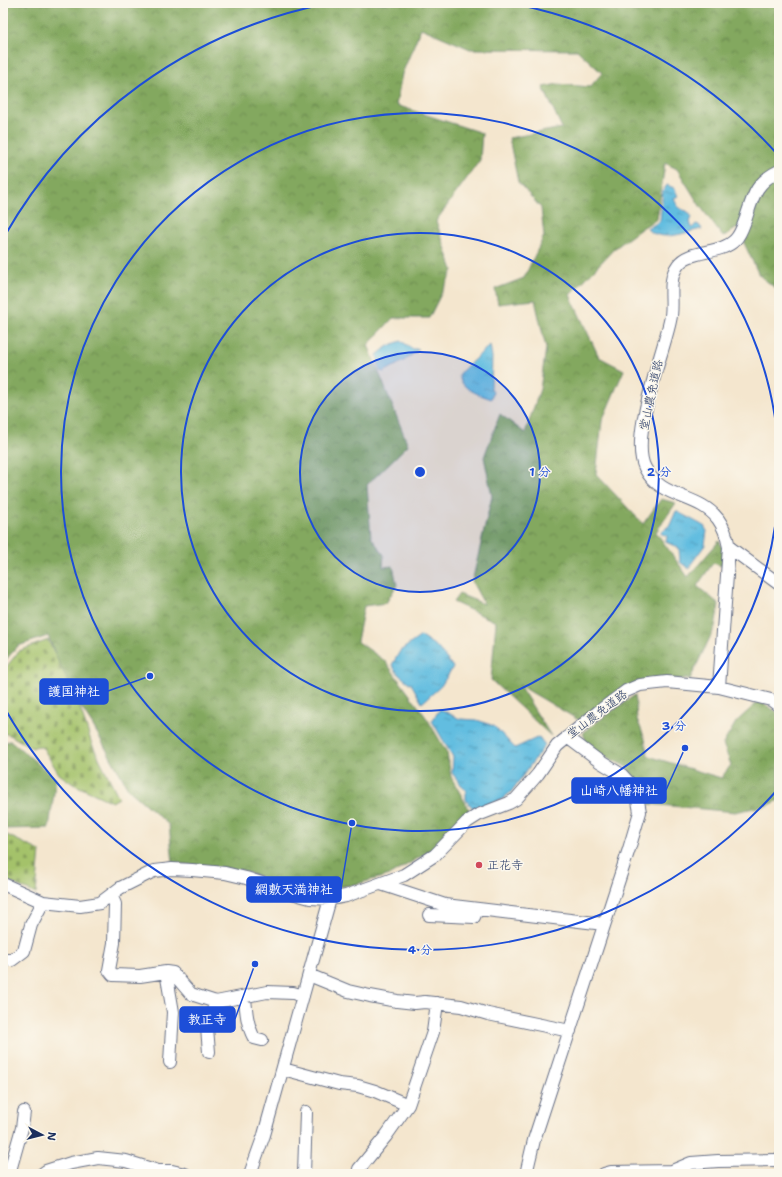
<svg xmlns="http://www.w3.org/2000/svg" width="782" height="1177" font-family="'Shantell Sans','Klee One',sans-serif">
	<defs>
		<pattern id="forest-crowns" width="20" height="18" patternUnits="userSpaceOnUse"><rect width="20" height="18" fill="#83a85e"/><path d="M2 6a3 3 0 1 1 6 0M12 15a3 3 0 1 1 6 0" fill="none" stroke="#6a8951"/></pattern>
		<pattern id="cemetery-stones" width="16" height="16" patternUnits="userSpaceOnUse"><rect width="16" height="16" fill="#a4c26a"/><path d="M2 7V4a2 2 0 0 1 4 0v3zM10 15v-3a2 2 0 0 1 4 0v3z" fill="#859e5a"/></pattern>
		<pattern id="water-ripples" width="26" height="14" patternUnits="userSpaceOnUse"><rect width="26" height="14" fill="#62bde0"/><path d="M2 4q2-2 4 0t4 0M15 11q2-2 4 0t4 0" fill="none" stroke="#509ab9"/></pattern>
	</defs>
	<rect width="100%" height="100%" fill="#fbf7ec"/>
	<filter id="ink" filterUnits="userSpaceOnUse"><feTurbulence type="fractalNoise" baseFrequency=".025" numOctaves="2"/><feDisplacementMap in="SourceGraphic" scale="8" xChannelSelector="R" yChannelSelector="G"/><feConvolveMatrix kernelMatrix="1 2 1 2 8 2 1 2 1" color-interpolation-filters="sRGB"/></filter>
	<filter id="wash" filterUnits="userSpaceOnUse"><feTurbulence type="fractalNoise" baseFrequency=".012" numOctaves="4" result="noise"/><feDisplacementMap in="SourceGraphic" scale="16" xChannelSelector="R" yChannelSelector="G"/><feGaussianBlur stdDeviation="0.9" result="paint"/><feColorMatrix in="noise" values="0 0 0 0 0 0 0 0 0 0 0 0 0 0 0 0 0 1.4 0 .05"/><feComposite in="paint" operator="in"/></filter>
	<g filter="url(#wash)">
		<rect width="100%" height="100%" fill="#f4e6ce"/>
		<!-- forest -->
		<path fill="url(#forest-crowns)" stroke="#4f6c5e" d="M 3,3 L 779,3 L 779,167 L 739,227 L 723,237 L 700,206 L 677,169 L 665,163 L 657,219 L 642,228 L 614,249 L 570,295 L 599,357 L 624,370 L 602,421 L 596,474 L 643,524 L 661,499 L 676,503 L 656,532 L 688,577 L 719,541 L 724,551 L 722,566 L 713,563 L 697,586 L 719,604 L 715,627 L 690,679 L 651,679 L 582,722 L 519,685 L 551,736 L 491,680 L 496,622 L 453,602 L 459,594 L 484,604 L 472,582 L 492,496 L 484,457 L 500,414 L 525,433 L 540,389 L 546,348 L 535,300 L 498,304 L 495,289 L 524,278 L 544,236 L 541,208 L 518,182 L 509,138 L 562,128 L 543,87 L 558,84 L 590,87 L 602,73 L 577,50 L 470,49 L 421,28 L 402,74 L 396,105 L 482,133 L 480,160 L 436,221 L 453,270 L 429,318 L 393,318 L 368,345 L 408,445 L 367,485 L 371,537 L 384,555 L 383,567 L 393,566 L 397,585 L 386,603 L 364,606 L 357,641 L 385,661 L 428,720 L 447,753 L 451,777 L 470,811 L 432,850 L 390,875 L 353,885 L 306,891 L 239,870 L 173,863 L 169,825 L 129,790 L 92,724 L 69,689 L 48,636 L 18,646 L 3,663 Z
			M 779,182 L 779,291 L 759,275 L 744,243 C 749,231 756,195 765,188 C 768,186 775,184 779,182 Z
			M 635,695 L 637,719 L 645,739 L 648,756 L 721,778 L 731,765 L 723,744 L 736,722 L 759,701 L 779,713 L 779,800 L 769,805 L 735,812 L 649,804 L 627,767 L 606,757 L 587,746 L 583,732 Z
			M 11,741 L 56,779 L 49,828 L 3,829 L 3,742 Z"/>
		<!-- cemetery -->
		<path fill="url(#cemetery-stones)" stroke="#607864" d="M 48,640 L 78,702 L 92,744 L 119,798 L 112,802 L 73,784 L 59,774 L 43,748 L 37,746 L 32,748 L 10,735 L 3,733 L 3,671 L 19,651 Z
			M 3,833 L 40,851 L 36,894 L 3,879 Z"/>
		<!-- water -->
		<path fill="url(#water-ripples)" stroke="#3e769f" d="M 667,185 L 674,188 L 678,196 L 674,198 C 676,205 680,210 687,211 L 692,217 L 690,222 L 692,228 L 696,224 L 699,225 L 702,229 C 685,232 662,243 647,229 L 660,221 L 663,191 Z
			M 401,341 L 413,349 L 419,349 L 404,361 L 384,372 L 380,371 L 377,355 L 388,346 Z
			M 490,345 L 492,357 L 491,389 L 493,392 L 491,399 C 479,394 461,390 459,375 L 463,370 Z
			M 676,511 L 704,526 L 707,531 L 705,545 L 691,564 L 689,569 L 680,562 L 679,548 L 666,542 L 667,536 L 660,533 L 670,525 Z
			M 421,636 L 437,647 L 453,667 L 441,686 L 422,703 L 412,685 L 399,675 L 392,665 L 400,651 Z
			M 440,709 L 460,719 L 477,720 L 494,726 L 515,748 L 539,737 L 545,745 L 511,792 L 501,800 L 473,808 L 466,800 L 466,791 L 452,773 L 453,757 L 432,721 Z"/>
	</g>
	<g filter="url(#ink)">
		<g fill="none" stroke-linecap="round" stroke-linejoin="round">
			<!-- street casing -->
			<g stroke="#676f85" stroke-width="14">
				<path id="street" d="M 729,547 L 779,584
					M 719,687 L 771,700 L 779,706
					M 3,884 L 43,902 L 80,906 L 100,903 L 120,888 L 154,871 L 172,869 L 192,870 L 225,873 L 246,878 L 299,895 L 310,898 L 330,899 L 346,896 L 404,875 L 435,855 L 467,822 L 478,815 L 509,803 L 516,799 L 538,774 L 557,746 L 599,711 L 626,691 L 640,685 L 667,682 L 719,687 L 729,547 C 727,537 724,527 718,519 C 698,493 661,500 645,468 C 629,438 663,355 670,321 C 675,303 666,281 678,265 C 689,249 720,255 735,240 C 741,234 743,226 746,218 C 753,196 756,182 779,171
					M 381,884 L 445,905 L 604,924
					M 111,895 L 115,904 L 114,943 L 109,970 L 113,975 L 140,976 L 166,972 L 173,973 L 191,994 L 216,1002 L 267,992 L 293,993 L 303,996
					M 429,915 L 474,917 L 477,910
					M 3,960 L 12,960 L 24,951 L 31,925 L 43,902
					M 166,972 L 173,1012 L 170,1062
					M 309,975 L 348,991 L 370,996 L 397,1001 L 415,1003 L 425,1002 L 461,1006 L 488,1014 L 570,1031
					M 245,997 C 246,1011 247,1025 254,1038 L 262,1040
					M 209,1052 L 207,1028 L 216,1002
					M 283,1069 L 339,1084 L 358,1086 L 375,1091 L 408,1105
					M 9,1174 L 22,1128 L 24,1112
					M 42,1174 L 46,1171 L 71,1163 L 98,1158 L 126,1161 L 158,1171 L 172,1171 L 185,1174
					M 250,1174 L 264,1135 L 330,899
					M 304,1174 L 306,1112
					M 358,1174 L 359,1169 L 386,1136 L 408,1105 L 433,1032 L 437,1003
					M 526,1174 L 534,1140 L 629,849 L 640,812 L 636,790 L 622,775 L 599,761 L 567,737
					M 604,1174 L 611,1172 L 672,1171 L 691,1163 L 718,1161 L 779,1160"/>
			</g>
			<!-- street -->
			<use href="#street" stroke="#fff" stroke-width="12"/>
		</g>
	</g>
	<!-- distance rings -->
	<circle cx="420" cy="472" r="120" fill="#1d4ed8" fill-opacity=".12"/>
	<g fill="none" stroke="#1d4ed8" stroke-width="2">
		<circle cx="420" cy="472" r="120"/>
		<circle cx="420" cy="472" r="239"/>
		<path d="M779 475A359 359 0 1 1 779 469"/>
		<path d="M778 789A478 478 0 0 1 4 707M4 237A478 478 0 0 1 325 4M515 4A478 478 0 0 1 778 155"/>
	</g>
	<!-- markers -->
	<circle fill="#d1495b" stroke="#fbf7ec" stroke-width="1.5" cx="479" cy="865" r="4"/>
	<g text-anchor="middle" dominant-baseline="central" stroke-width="3" stroke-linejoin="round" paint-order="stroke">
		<!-- street labels -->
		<g font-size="12" fill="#1b2f5e" stroke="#fbf7ec">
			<text transform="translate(651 395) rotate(-78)">堂山農免道路</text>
			<text transform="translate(597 714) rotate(-37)">堂山農免道路</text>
		</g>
		<!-- poi labels -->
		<g font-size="12" fill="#1b2f5e" stroke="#fbf7ec" text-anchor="start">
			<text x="487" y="865">正花寺</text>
		</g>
	</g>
	<circle cx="420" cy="472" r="6" fill="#1d4ed8" stroke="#fbf7ec" stroke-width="2"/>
	<g font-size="12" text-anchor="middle" font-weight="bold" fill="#1d4ed8" stroke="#fbf7ec" stroke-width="3" stroke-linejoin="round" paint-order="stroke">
		<text x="540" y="476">1 分</text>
		<text x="659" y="476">2 分</text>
		<text x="674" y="730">3 分</text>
		<text x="420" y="954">4 分</text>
	</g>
	<!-- callouts -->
	<path fill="none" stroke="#1d4ed8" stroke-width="1.5" d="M150 676L108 691M685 748L666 790M352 823L341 889M255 964L235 1019"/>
	<g fill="#1d4ed8" stroke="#fbf7ec" stroke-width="1.5">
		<circle cx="150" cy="676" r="4"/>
		<circle cx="685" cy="748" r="4"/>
		<circle cx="352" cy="823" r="4"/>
		<circle cx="255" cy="964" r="4"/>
	</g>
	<g fill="#1d4ed8" stroke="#1d4ed8" stroke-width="1.5">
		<rect x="40" y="679" width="68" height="25" rx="4"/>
		<rect x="572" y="778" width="94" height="25" rx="4"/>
		<rect x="247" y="877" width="94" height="25" rx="4"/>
		<rect x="180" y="1007" width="55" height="25" rx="4"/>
	</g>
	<g font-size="13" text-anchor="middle" font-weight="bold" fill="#fff">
		<text x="74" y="696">護国神社</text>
		<text x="619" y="795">山崎八幡神社</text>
		<text x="294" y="894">網敷天満神社</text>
		<text x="207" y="1024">教正寺</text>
	</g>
	<!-- margin -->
	<rect width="782" height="1177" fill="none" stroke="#fbf7ec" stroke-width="16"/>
	<!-- north arrow -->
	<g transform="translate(42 1135) rotate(97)" stroke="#fbf7ec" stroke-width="3" paint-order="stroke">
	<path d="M0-3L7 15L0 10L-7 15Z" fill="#1b2f5e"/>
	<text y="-6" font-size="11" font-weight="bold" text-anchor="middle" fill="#1b2f5e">N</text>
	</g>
</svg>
